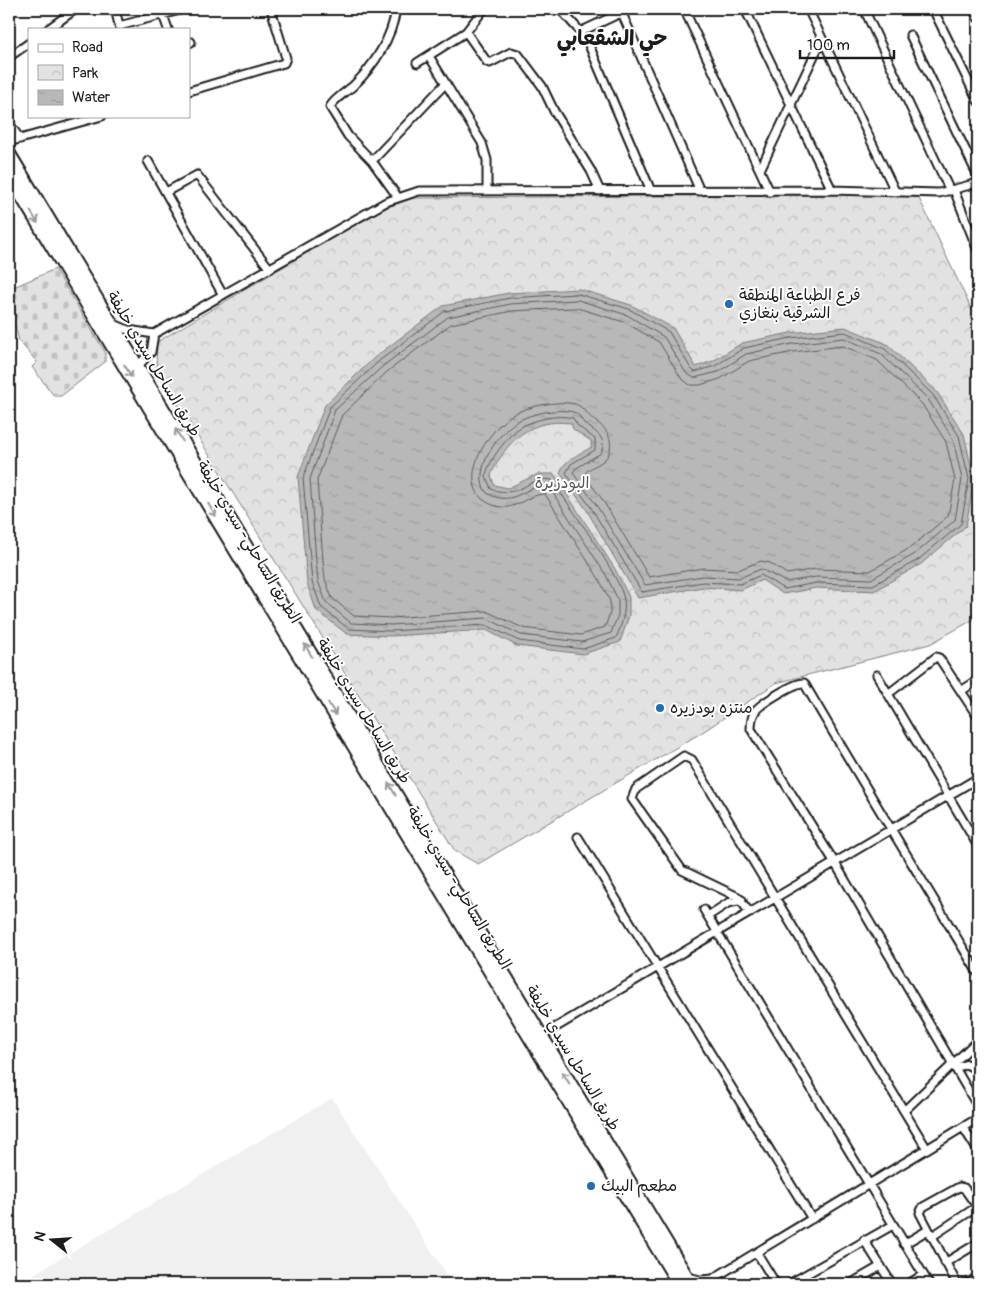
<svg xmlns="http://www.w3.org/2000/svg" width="987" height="1293" font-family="Pangolin,'Playpen Sans Arabic',sans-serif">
	<defs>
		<pattern id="cemetery-stones" width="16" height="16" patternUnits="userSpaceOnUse" patternTransform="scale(1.25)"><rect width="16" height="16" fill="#e2e2e2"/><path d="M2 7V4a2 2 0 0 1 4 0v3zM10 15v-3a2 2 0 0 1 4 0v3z" fill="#c1c1c1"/></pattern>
		<pattern id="park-crowns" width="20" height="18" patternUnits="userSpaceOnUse" patternTransform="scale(1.25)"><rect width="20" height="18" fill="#e2e2e2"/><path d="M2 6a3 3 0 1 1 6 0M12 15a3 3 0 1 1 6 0" fill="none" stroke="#c1c1c1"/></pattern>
		<pattern id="water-ripples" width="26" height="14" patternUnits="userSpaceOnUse" patternTransform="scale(1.25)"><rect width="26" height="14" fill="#b8b8b8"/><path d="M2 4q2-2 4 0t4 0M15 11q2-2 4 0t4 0" fill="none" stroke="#9e9e9e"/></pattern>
	</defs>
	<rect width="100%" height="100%" fill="#fff"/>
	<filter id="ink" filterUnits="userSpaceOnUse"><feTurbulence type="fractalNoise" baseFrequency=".02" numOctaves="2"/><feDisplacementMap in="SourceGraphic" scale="10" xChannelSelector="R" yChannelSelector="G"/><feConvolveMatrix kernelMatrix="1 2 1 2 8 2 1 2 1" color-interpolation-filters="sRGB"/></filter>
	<g filter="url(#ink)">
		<!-- built -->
		<path fill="#f0f0f0" d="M 332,1098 L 453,1284 L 17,1284 Z"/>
		<!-- cemetery -->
		<path fill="url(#cemetery-stones)" stroke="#7f7f7f" d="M 55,269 L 105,352 L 105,362 L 61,396 L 54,396 L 32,367 L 37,362 L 19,341 L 9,302 L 9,289 Z"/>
		<!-- park -->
		<path fill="url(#park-crowns)" stroke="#7f7f7f" d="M 917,194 L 978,323 L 978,617 L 930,644 L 776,683 L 701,733 L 478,864 L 455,851 L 156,369 L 157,342 L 377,211 L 412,198 Z"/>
		<!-- water -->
		<path fill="url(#water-ripples)" stroke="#7a7a7a" d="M 579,289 L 631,305 L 673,328 L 696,367 L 713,361 L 742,343 L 790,333 L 845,327 L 887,344 L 937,392 L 964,434 L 974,479 L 966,526 L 921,564 L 874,591 L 816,588 L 783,594 L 762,580 L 741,590 L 703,587 L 638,598 L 586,509 L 560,473 C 564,459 580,454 592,447 L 591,441 L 573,429 L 571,423 C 530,418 507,440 491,475 L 494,485 L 508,488 L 538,474 L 554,474 L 615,569 L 629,597 L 629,616 L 620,642 L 583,654 L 517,646 L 486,630 L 391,636 L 347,634 L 316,610 L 307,583 L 298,477 L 325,405 L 375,357 L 443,306 L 509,293 Z"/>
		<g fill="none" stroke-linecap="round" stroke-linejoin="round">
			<!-- shore -->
			<path stroke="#5a5a5a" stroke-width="1" d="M 578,294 L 629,309 L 669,332 L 691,369 L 695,372 L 715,366 L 744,348 L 791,338 L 845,332 L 885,349 L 933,395 L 959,436 L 969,479 L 961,524 L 918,560 L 873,585 L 816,583 L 784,589 L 761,575 L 740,584 L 703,582 L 642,592 L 590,506 L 566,473 L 571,464 L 595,450 L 595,439 L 578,426 L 573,418 C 557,414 536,419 521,427 C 509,433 487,463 486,476 L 491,489 C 522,500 528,475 552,480 C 567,503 622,578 624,600 C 626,613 621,626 616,638 L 583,649 L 519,641 L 486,625 L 391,631 L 349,629 L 321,607 L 312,582 L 303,478 L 330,407 L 379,361 L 445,311 L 510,298 Z
				M 578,300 L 627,315 L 664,337 L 686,373 L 694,378 L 718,372 L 746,354 L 792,344 L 844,338 L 881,354 L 928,399 L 953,439 L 962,479 L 955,520 L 915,554 L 871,579 L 816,577 L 786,582 L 761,569 L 739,578 L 703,576 L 645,585 L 595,503 L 573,473 L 575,469 L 601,453 C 608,436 594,432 584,423 C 581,420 580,416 576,413 C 561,407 531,413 516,422 C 498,433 470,473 487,493 C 515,510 527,481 549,487 L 606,575 L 618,600 L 618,615 L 611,633 L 582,642 L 521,635 L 486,618 L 391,625 L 351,623 L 326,602 L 318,581 L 316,561 L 310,479 L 335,410 L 383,366 L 448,317 L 511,304 Z
				M 577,308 L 624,322 L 659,342 L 681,378 L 690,385 L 700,385 L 720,379 L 749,361 L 793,352 L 843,346 L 877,360 L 922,404 L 946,442 L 955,480 L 948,516 L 910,548 L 870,571 L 816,569 L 787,574 L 770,563 L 761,561 L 738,570 L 703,568 L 649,577 L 602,499 L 584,475 C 589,465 605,465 609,453 C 614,439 606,428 595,421 C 588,416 584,407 575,404 C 558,400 527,406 512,415 C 489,430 459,474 482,499 C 512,520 523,494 545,494 L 599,579 L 610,601 L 610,613 L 605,627 L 581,635 L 523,628 L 486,611 L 391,618 L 354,616 L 332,598 L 325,579 L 323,561 L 317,480 L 342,415 L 388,371 L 451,324 L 512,311 Z"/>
			<!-- street casing -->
			<g stroke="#1c1c1c" stroke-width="11">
				<path id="street" d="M 115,9 L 120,29
					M 161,9 L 168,29
					M 396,9 C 392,38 374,66 353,86 C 346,92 334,99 330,107 L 348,136 L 372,161 L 397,196
					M 560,9 L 586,38 L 651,191
					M 620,9 L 700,191
					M 684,9 L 770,192
					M 745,9 L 832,190
					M 808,9 L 895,191
					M 864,9 L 950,191
					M 933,9 L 978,101
					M 974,9 L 978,18
					M 119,26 L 184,9
					M 48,29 L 76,9
					M 582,31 L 629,9
					M 466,32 L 487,62 L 490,63 L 511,52 L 518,54 L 542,86 L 554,111 L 591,171 L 600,191
					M 910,35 L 978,176
					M 189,43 L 191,42
					M 429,56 L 482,143 L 487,160 L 487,190
					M 9,57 L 29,43
					M 417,63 L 466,32 L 484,9
					M 189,91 L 284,63 L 286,58 L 271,9
					M 9,123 L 20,139
					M 9,142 L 102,116
					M 148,161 L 223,295
					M 372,161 L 445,84
					M 760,170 L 822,39
					M 954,190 L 978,251
					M 166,192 L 197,175 L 270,269
					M 114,324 L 128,330 L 154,334 L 386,202 L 419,191 L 832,190 L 939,193 L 978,183
					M 137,367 L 151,352 L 154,334
					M 877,675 L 978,846
					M 961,691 L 978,680
					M 888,694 L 936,657 L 939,658 L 978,717
					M 578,837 L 812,1219
					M 704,910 L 929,1284
					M 750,913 L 738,897 L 682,870 L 632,799 L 636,789 L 684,756 L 692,760 L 927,1149
					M 708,916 L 728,903 L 742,900
					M 978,973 C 920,876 861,781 804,683 C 795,682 762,703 756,710 C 752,715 751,723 751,729 L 835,863 L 978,1107
					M 541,1036 L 978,778
					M 955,1068 L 967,1064 L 978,1071
					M 904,1111 L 978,1040
					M 963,1127 L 978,1151
					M 931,1237 L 978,1206
					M 864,1240 L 892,1284
					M 904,1244 L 928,1230
					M 757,1253 L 776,1284
					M 945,1263 L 978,1243
					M 688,1277 L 700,1280 L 714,1279
					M 710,1284 L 714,1278 L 978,1118
					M 789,1284 L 893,1225
					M 850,1284 L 881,1266
					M 908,1284 L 923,1275
					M 957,1284 L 920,1213 L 923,1207 L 959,1187 L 964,1188 L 978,1208
					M 966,1284 L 978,1277"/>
			</g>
			<!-- highway casing -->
			<g stroke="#1c1c1c" stroke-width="16">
				<path id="highway" d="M 9,154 L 691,1284
					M 9,175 L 679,1284"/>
			</g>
			<!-- street -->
			<use href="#street" stroke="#fff" stroke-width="7"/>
			<!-- highway -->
			<use href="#highway" stroke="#fff" stroke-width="12"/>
		</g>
		<!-- one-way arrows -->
		<defs><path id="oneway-shaft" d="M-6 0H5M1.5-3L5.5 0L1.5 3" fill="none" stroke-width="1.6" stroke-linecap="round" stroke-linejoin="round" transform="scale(1.25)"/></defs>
		<g stroke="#999">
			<use href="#oneway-shaft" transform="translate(34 217) rotate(59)"/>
			<use href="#oneway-shaft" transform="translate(128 371) rotate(59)"/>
			<use href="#oneway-shaft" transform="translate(179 435) rotate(-121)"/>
			<use href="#oneway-shaft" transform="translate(212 510) rotate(59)"/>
			<use href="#oneway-shaft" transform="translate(308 650) rotate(-121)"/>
			<use href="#oneway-shaft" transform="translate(332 709) rotate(59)"/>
			<use href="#oneway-shaft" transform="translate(392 789) rotate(-121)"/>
			<use href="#oneway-shaft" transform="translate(566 1078) rotate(-121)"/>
		</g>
	</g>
	<!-- markers -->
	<g fill="#1f6fb2" stroke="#fff" stroke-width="2">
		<circle cx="729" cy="304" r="5"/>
		<circle cx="660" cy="708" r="5"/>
		<circle cx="591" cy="1186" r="5"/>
	</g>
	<g text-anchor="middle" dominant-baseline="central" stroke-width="4" stroke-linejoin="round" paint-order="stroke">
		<!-- poi labels -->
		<g font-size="16" fill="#1c1c1c" stroke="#fff" text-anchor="start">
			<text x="739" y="295">فرع الطباعة المنطقة<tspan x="739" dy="18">الشرقية بنغازي</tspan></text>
			<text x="670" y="708">منتزه بودزيره</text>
			<text x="601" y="1186">مطعم البيك</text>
		</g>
		<!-- street labels -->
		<g font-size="16" fill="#1c1c1c" stroke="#fff">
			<text transform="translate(154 364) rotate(59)">طريق الساحل سيدي خليفة</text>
			<text transform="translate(249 542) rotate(59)">الطريق الساحلي- سيدي خليفة</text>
			<text transform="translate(364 711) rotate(59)">طريق الساحل سيدي خليفة</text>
			<text transform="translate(459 888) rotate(59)">الطريق الساحلي- سيدي خليفة</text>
			<text transform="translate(573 1058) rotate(59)">طريق الساحل سيدي خليفة</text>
		</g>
		<!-- park labels -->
		<g font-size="16" fill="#575757" stroke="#fff">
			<text x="562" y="483">البودزيرة</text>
		</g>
		<!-- district labels -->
		<g font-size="21" font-weight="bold" fill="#1c1c1c" stroke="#fff">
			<text x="612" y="38">حي الشقعابي</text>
		</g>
	</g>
	<!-- margin -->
	<rect width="987" height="1293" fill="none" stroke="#fff" stroke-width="30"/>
	<rect x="15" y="15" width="957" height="1263" fill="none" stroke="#1c1c1c" stroke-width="2" filter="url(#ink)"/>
	<!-- legend -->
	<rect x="28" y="28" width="162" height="90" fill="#ffffff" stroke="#a4a4a4"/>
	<rect x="38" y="44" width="25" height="8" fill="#ffffff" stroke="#a4a4a4"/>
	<text x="72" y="52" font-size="15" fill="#1c1c1c">Road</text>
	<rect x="38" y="65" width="25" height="15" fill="url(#park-crowns)" stroke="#a4a4a4"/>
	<text x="72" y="78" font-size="15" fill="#1c1c1c">Park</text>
	<rect x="38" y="90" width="25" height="15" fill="url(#water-ripples)" stroke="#a4a4a4"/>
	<text x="72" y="102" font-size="15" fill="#1c1c1c">Water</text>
	<!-- north arrow -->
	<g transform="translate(52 1240) rotate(287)" stroke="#ffffff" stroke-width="4" paint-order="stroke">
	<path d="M0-4L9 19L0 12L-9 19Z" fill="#1c1c1c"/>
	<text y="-8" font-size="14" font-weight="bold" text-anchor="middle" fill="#1c1c1c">N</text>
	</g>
	<!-- scale -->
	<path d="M800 50v8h94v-8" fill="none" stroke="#1c1c1c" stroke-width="2.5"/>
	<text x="807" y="50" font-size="15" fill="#1c1c1c" stroke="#ffffff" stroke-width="4" paint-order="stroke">100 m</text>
</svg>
